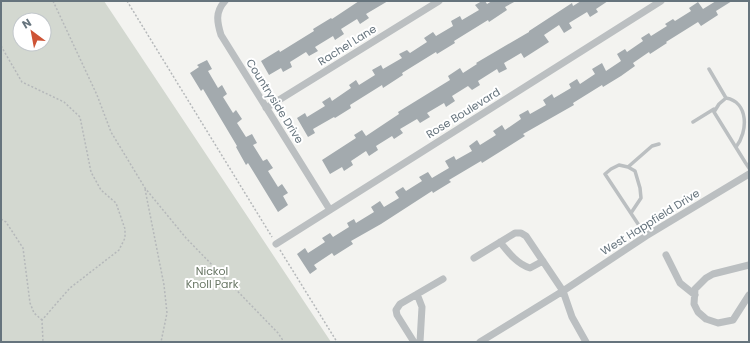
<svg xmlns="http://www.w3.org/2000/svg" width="750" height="343" font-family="Poppins,sans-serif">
	<rect width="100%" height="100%" fill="#f3f3f0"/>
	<!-- green -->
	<path fill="#d3d8d0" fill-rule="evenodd" d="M 1,1 L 104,1 L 331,342 L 1,342 ZM 20,20 L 44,20 L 44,44 L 20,44 Z"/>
	<!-- building -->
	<path fill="#a3aaae" d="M 359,1 L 388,1 L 366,14 L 369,18 L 360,24 L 357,19 L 341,29 L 344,34 L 335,40 L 333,36 L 315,47 L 318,51 L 309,56 L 306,52 L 290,62 L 292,67 L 283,72 L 281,68 L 269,75 L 261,61 L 279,50 L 280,52 L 314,31 L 313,29 L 331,18 L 332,19 Z
		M 482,1 L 485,1 L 487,4 L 492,1 L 516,1 L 505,7 L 507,10 L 489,22 L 488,20 L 454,41 L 455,43 L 437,54 L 436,52 L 402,73 L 403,75 L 383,88 L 382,85 L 350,105 L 351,108 L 335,118 L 334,117 L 313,129 L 315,133 L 308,137 L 297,118 L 305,113 L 307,117 L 325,106 L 322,102 L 330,97 L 332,101 L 351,88 L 349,85 L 356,80 L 359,85 L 375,75 L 372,70 L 381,65 L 383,69 L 402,58 L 399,54 L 407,50 L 410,53 L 427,42 L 424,38 L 433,32 L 436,36 L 453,26 L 451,21 L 460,16 L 462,20 L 479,10 L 475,5 Z
		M 581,1 L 608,1 L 596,9 L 598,12 L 590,17 L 587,12 L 569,23 L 572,28 L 564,33 L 559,25 L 544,35 L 549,42 L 524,58 L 521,53 L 504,63 L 507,69 L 499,73 L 497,69 L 478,81 L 480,85 L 472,90 L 468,86 L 452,96 L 455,101 L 446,107 L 444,103 L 427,113 L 430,117 L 420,123 L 417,119 L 400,129 L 403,133 L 394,139 L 392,136 L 376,146 L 378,150 L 369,156 L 366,151 L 351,161 L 353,165 L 344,171 L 342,167 L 330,174 L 322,160 L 356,138 L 354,135 L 362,130 L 366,136 L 399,114 L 398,112 L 450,80 L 448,76 L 460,68 L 463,73 L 477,64 L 476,63 L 529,32 L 529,31 L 572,3 L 573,6 Z
		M 716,1 L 732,1 L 716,11 L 718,15 L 701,26 L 698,22 L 666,42 L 667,43 L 650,54 L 649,52 L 633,63 L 635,66 L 621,76 L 603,87 L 602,85 L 573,103 L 574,105 L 523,134 L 525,136 L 482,163 L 481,161 L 449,180 L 451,182 L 433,193 L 432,191 L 381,224 L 351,241 L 353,244 L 334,256 L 332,253 L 314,265 L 317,269 L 310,274 L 297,254 L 305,248 L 308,253 L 325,242 L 322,238 L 330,233 L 333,237 L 349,227 L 347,223 L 354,219 L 356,223 L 374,212 L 371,207 L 380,201 L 384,207 L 399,198 L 395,192 L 403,187 L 406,191 L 422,181 L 419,177 L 428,172 L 432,178 L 449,168 L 445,161 L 454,156 L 456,160 L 472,151 L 469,146 L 477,140 L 480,145 L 496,135 L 493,131 L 502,125 L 505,130 L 521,119 L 519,115 L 528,110 L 530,114 L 546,105 L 543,100 L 552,94 L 554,98 L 571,88 L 569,84 L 577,79 L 580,84 L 595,74 L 592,69 L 602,63 L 606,71 L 621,61 L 617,54 L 625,49 L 627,52 L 643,41 L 641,38 L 649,33 L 651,36 L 667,26 L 665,24 L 673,19 L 675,21 L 691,11 L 689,8 L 698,2 L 703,9 Z
		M 207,60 L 212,69 L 208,71 L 218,88 L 222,85 L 227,94 L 223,97 L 233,113 L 236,110 L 242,119 L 237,123 L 246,137 L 252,134 L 257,143 L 253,145 L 263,161 L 267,159 L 273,168 L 268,171 L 278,187 L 282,184 L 288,193 L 283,196 L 288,205 L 278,212 L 248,163 L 246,165 L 236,147 L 237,146 L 203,89 L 201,91 L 190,73 L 199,67 L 197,65 Z"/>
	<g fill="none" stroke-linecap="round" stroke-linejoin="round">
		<!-- path -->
		<path stroke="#b5b8ba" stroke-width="1.5" stroke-dasharray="2 2" stroke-linecap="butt" d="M 53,1 L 97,95 L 111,132 L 145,188 L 186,238 L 278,333 L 284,342
			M 127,1 L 272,237
			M 1,46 L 22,82 L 64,102 L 80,117 L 91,172 L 101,190 L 116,203 L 125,229 L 125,238 L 119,250 L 70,288 L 42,320 L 43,342
			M 145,189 L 164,285 L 167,313 L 161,342
			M 1,219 L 6,222 L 23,248 L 30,303 L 34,313 L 42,320
			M 280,250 L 337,342"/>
		<!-- lane -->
		<path stroke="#bbbfc1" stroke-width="3.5" d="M 709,69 L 726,98
			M 693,122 L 714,109
			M 736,147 C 748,132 749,102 726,98 L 719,104 L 714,112 L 745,162 L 749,168
			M 628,167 L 652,146 L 659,144
			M 631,213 L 641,198 L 640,188 L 635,171 L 628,167 L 619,165 L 611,169 L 605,174 L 646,236"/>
		<!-- street -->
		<path stroke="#bbbfc1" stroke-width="7" d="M 225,1 C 215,12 217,22 221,35 L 330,210
			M 266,108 L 439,1
			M 500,242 C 508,252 517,264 530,268 L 543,261
			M 276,244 L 661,1
			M 666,255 L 680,283 L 695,295
			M 474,258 L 515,233 L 521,233 L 526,236 L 563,291 L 572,317 L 586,342
			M 749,265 L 713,274 L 706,278 L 695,289 L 694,304 L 698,312 L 706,319 L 718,323 L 733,320 L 749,295
			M 417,294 L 422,307 L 420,342
			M 414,342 L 397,315 L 396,310 L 400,304 L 443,279
			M 480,342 L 563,291 L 646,236 L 749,174"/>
	</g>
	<g text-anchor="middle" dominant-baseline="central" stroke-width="4" stroke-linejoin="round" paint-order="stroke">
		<!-- street labels -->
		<g font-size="11" fill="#66747d" stroke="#fff">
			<text transform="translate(347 45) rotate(-32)">Rachel Lane</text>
			<text transform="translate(275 101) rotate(58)">Countryside Drive</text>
			<text transform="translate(463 113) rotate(-32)">Rose Boulevard</text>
			<text transform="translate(650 222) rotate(-32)">West Happfield Drive</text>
		</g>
		<!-- park labels -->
		<g font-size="11" fill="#687664" stroke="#fff">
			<text x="212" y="271">Nickol<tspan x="212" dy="13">Knoll Park</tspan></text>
		</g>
	</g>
	<!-- border -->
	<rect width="750" height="343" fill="none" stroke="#66747d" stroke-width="4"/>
	<!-- north arrow -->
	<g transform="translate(32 32) rotate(328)"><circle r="19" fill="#ffffff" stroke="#c2c7cb"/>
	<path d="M0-3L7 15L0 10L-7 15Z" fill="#ce5436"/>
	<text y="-6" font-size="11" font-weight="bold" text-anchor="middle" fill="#66747d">N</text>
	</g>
</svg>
